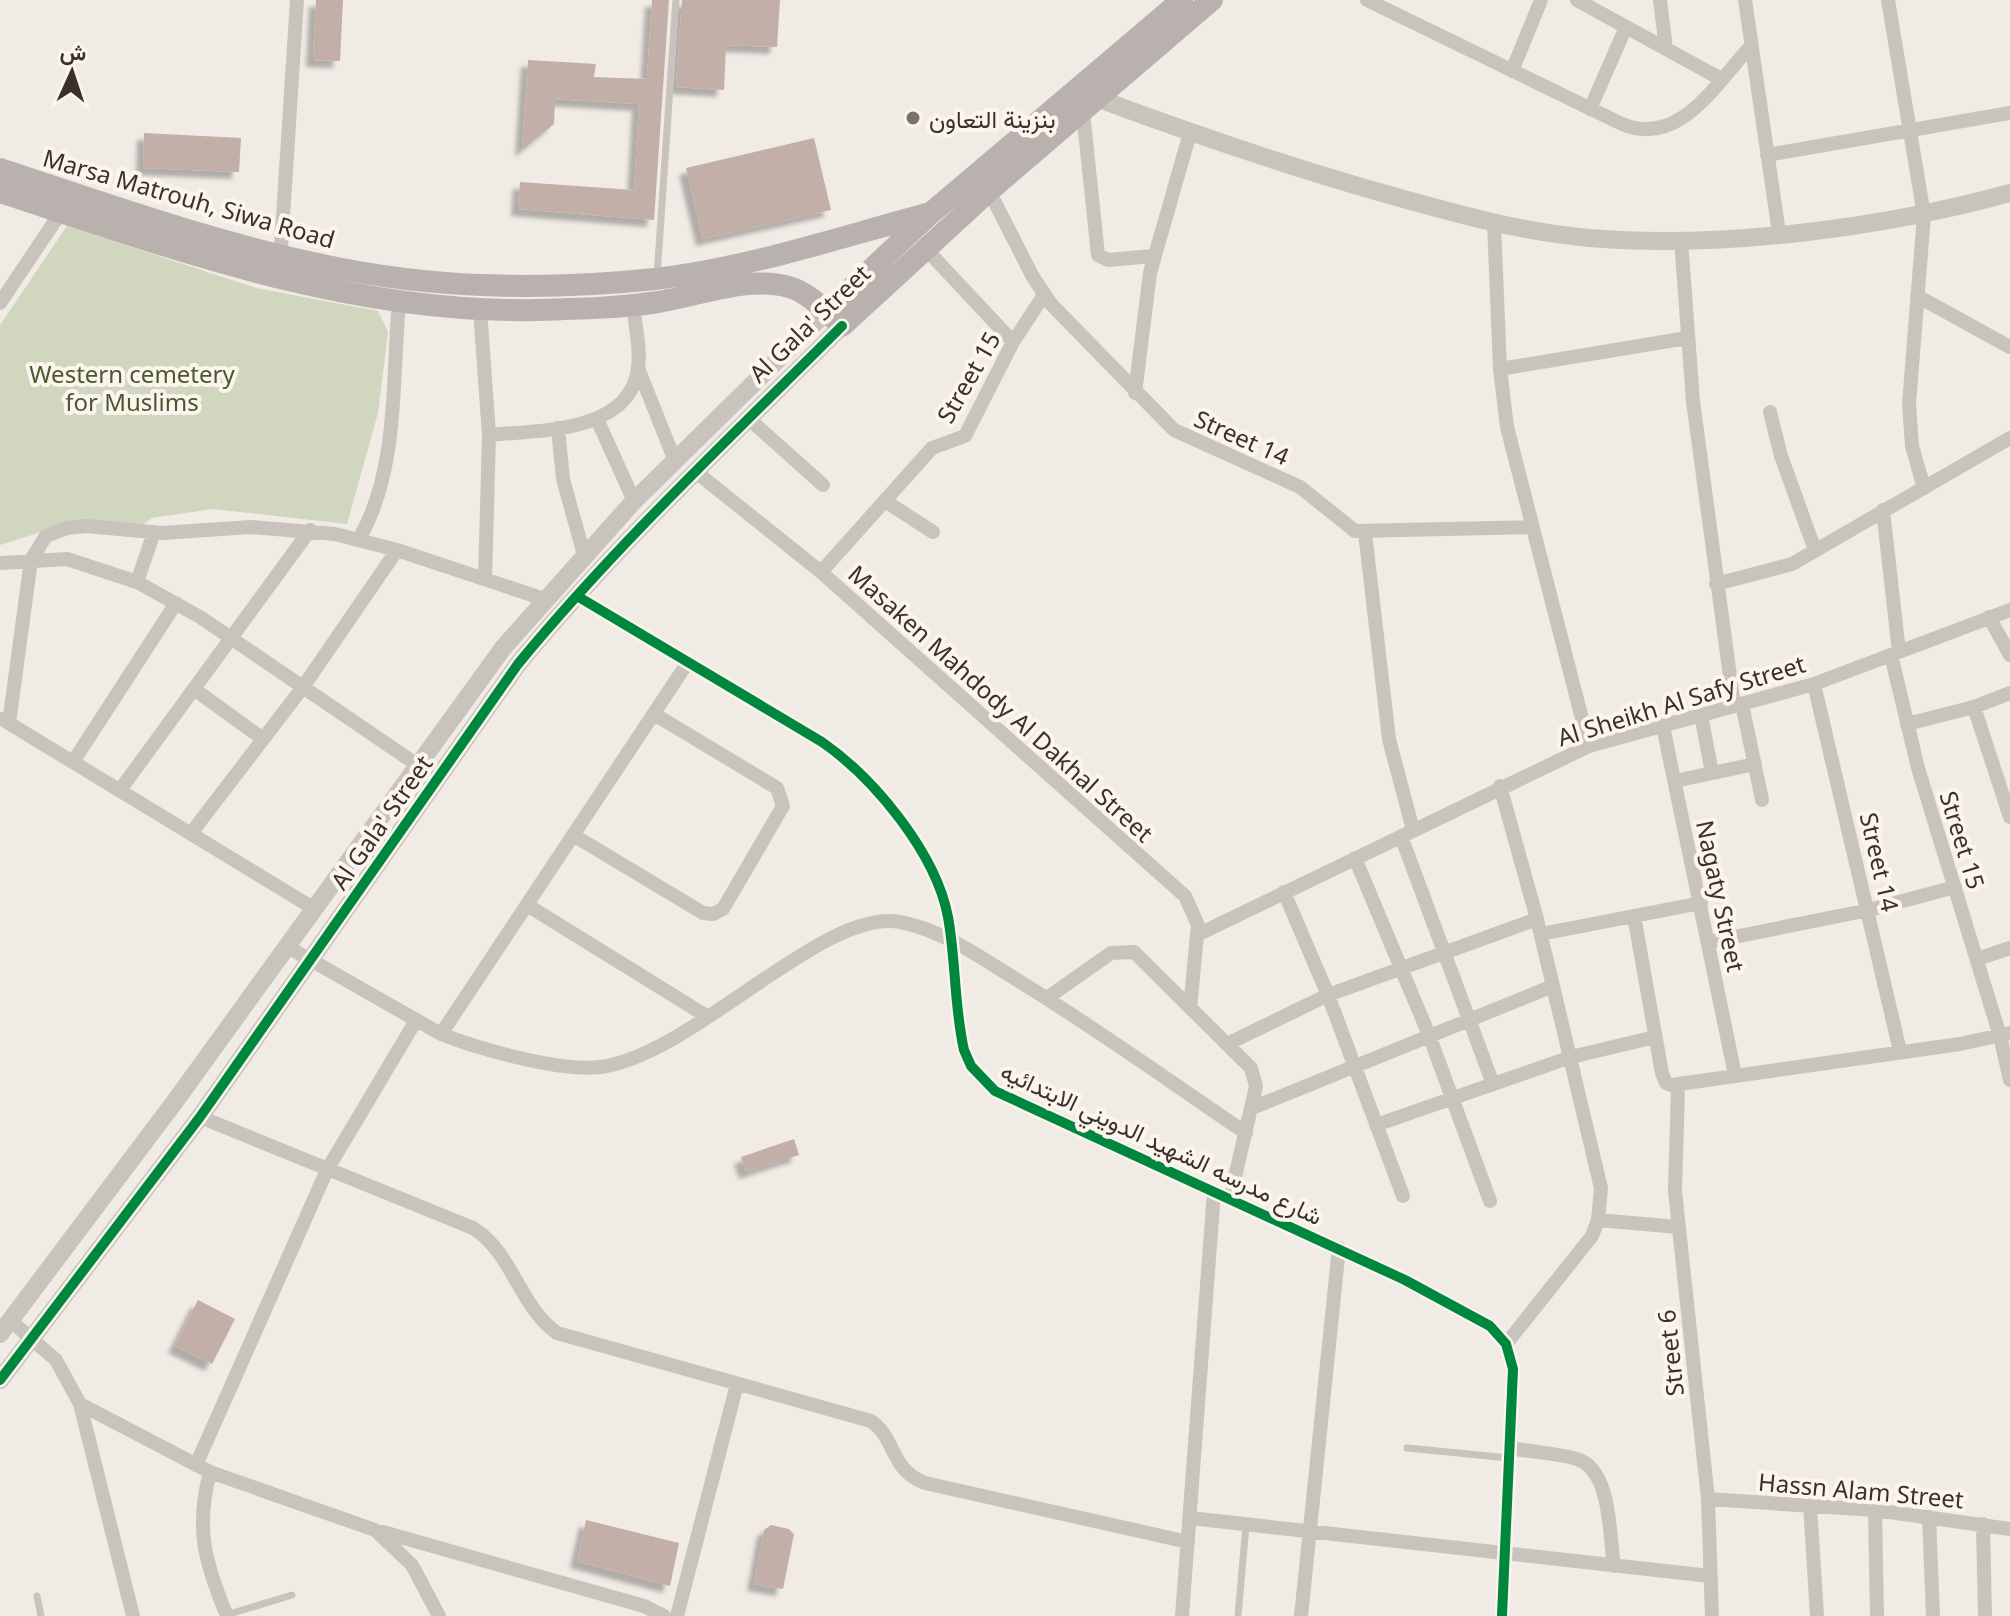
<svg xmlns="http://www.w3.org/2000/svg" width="2010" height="1616" font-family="'Noto Sans',Vazirmatn,sans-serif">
	<defs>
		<filter id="shadow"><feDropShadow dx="-7" dy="7" stdDeviation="2" flood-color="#0004"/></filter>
	</defs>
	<rect width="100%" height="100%" fill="#f0ebe5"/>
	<!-- green -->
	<path fill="#d1d6bf" d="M 67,226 L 256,288 L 378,311 L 388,332 L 378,413 L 347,524 L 213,509 L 152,518 L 141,526 L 66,524 L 0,545 L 0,325 Z"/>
	<!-- building -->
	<path fill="#c3afa7" filter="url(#shadow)" d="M 316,0 L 343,0 L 340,61 L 313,60 Z
		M 652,0 L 669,0 L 654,220 L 518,209 L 520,182 L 634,190 L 639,104 L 555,99 L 554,124 L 522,150 L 528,60 L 596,64 L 594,77 L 647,79 Z
		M 682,0 L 780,0 L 777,47 L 726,45 L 724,90 L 676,87 Z
		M 144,133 L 241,138 L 239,172 L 143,168 Z
		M 814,138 L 831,210 L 703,239 L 686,168 Z
		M 794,1139 L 799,1155 L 746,1172 L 741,1157 Z
		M 198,1300 L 235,1319 L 212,1364 L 175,1346 Z
		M 586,1520 L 679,1543 L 670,1586 L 577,1561 Z
		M 771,1525 L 789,1529 L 794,1534 L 783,1589 L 754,1584 L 764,1530 Z"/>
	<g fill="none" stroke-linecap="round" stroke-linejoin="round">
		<!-- service -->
		<path stroke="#c9c3be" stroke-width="7" d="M 657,276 L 676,0
			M 1407,1448 L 1509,1458
			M 37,1596 L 41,1616
			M 226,1615 L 292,1595
			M 1238,1616 L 1246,1525"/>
		<!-- minor -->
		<path stroke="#c9c3be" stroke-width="14" d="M 1367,0 L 1622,124 C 1680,148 1716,83 1751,46
			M 1577,0 L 1721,79
			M 1660,0 L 1666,49
			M 1745,0 L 1779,233
			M 1888,0 L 1924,215 L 1909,404 L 1912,446 L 1924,488
			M 1512,71 L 1541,0
			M 1590,109 L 1626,27
			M 1083,112 L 1098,255 L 1108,260 L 1153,256
			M 1767,155 L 2010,113
			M 989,191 L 1033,277 L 1051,304 L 1174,430 L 1300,487 L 1355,531 L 1532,527
			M 1494,223 L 1500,369 L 1507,427 L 1589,746
			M 1681,240 L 1693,401 L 1734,706
			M 925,248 L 1013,342
			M 280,263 L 297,0
			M 1917,296 L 2010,347
			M 0,303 L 61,212
			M 480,309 L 489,435 L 485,579
			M 638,368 L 675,461
			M 1500,369 L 1687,338
			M 1135,393 L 1150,273 L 1190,133
			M 1770,412 L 1781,456 L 1815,550
			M 597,419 L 634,501
			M 749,419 L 823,485
			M 558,428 L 563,479 L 584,555
			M 489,435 C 537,430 630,434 638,368 C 641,349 635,325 633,305
			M 696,472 L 821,572 L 1185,896 L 1198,925 L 1190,1008
			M 885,501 L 933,532
			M 1883,510 L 1899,652
			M 1365,533 L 1389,739 L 1413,830
			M 359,539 C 399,470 392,379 399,301
			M 0,563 L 67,559 L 137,582 L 200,617 L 416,764
			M 821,572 L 932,448 L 965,436 L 1013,342 L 1044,295
			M 137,582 L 154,532
			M 1716,584 L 1792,564 L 2010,438
			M 577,596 L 822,742 C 874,778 936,853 948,917 C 956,961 954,1006 964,1050 L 971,1066 L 995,1091 L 1405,1280 L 1490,1326 L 1506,1344 L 1513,1369 L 1502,1616
			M 1989,617 L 2010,655
			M 1891,655 L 1918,768 L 2000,1036 L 2010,1080
			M 1814,684 L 1900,1051
			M 194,689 L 263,739
			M 1742,704 L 1762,800
			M 1974,707 L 2010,817
			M 1701,715 L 1712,773
			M 2,719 L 313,908
			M 9,723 L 31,560 L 46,536 L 67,528 L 87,526 L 162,533 L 251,527 L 335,534 L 397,550 L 544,599
			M 1907,724 L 1974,707 L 2010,693
			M 1663,726 L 1735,1075
			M 73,762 L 176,603
			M 1675,781 L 1755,764
			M 1500,786 L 1537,919 L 1601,1188 L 1598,1220 L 1592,1236 L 1506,1344
			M 120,790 L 310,530
			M 192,832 L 303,687 L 397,550
			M 573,835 L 703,913 L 713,914 L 723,909 L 783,806 L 777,788 L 654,714
			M 1401,836 L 1493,1084
			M 1355,858 L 1429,1035 L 1490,1201
			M 1284,892 L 1328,995 L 1403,1196
			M 527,905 L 708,1017
			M 1634,916 L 1662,1073 L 1666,1083 L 1672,1085 L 1960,1044 L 2010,1033
			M 1199,934 L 1589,746 L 1814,684 L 2010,610
			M 1541,934 L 1701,903
			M 1709,942 L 1869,910 L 1955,887
			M 286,946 L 441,1034 C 479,1049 560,1072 600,1067 C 692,1056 822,908 900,922 C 942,930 978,956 1014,978 C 1093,1026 1169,1081 1246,1133
			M 1977,959 L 2010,948
			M 1047,998 L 1111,953 L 1134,952 L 1251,1068 L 1256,1086 L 1230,1199
			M 441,1034 L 688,662
			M 1227,1044 L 1328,995 L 1537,919
			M 1678,1086 L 1675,1191 L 1708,1499 L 1712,1616
			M 1252,1108 L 1553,986
			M 200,1117 L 473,1228 C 513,1253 519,1306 557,1333 L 871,1421 C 897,1439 889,1469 925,1483 L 1188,1542
			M 1376,1125 L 1571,1057 L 1655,1037
			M 1598,1220 L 1678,1227
			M 11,1321 L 56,1360 L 80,1404 L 133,1616
			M 80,1404 L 210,1472 L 375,1530 L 412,1565 L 439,1616
			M 1510,1448 C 1532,1452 1556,1453 1577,1459 C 1612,1470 1609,1536 1614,1566
			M 196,1465 L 327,1170 L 415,1022
			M 210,1472 C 195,1529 205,1563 227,1616
			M 1708,1499 L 1875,1510 L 2010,1529
			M 1810,1505 L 1817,1616
			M 1875,1510 L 1877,1616
			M 1929,1517 L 1933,1616
			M 1190,1518 L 1710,1576
			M 1983,1524 L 1985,1616
			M 383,1532 L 644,1606 L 664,1616
			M 677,1616 L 737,1384
			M 1182,1616 L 1214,1192
			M 1301,1616 L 1339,1248"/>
		<!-- tertiary -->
		<path stroke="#c9c3be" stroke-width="18" d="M 1099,99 C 1196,135 1293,168 1393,196 C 1457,214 1522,232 1589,238 C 1721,249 1883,228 2010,193
			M 0,1334 L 176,1100 L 503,648 L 634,501 L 826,312
			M 0,1380 L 200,1117 L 518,664 C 617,544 732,436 842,326"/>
		<!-- primary -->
		<path stroke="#b8b1ad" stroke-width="22" d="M 0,169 C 112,206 226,247 342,269 C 445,289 551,290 655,279 C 749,268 840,237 931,213
			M 0,192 C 174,249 351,314 537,310 C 577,309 618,308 658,302 C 698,296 748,275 789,287 C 810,293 826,312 842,326 L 989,191 L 1212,0
			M 826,312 L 931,213 L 1182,0"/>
		<!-- cycleway casing -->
		<g stroke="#fbf5ee" stroke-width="15">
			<path id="cycleway" d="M 577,596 L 822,742 C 874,778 936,853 948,917 C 956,961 954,1006 964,1050 L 971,1066 L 995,1091 L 1405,1280 L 1490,1326 L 1506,1344 L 1513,1369 L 1502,1616
				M 0,1380 L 200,1117 L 518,664 C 617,544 732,436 842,326"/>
		</g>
		<!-- cycleway -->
		<use href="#cycleway" stroke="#00873e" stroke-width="10"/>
	</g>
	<!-- markers -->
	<circle fill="#7a716c" stroke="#fbf5ee" stroke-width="3" cx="913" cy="118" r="8"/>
	<g text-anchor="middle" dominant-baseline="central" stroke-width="8" stroke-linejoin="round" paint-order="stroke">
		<!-- poi labels -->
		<g font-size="24" fill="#3b302b" stroke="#fbf5ee" text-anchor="start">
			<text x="929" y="118">بنزينة التعاون</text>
		</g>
		<!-- street labels -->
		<g font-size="24" fill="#3b302b" stroke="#fbf5ee">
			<text transform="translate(189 198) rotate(16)">Marsa Matrouh, Siwa Road</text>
			<text transform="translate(809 323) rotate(-44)">Al Gala' Street</text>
			<text transform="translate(968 377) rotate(-60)">Street 15</text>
			<text transform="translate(1242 437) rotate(24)">Street 14</text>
			<text transform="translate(1681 700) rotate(-17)">Al Sheikh Al Safy Street</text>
			<text transform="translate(1001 703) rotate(42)">Masaken Mahdody Al Dakhal Street</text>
			<text transform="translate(381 822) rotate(-55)">Al Gala' Street</text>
			<text transform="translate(1963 840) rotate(73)">Street 15</text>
			<text transform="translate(1880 862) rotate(77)">Street 14</text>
			<text transform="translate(1721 896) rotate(78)">Nagaty Street</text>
			<text transform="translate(1162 1143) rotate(25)">شارع مدرسه الشهيد الدويني الابتدائيه</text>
			<text transform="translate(1670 1353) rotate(-96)">Street 6</text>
			<text transform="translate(1861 1490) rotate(5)">Hassn Alam Street</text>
		</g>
		<!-- park labels -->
		<g font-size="24" fill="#4a5a2e" stroke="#fbf5ee">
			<text x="132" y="373">Western cemetery<tspan x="132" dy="28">for Muslims</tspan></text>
		</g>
	</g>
	<!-- north arrow -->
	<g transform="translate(72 72) rotate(3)" stroke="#fbf5ee" stroke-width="6" paint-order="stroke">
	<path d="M0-6L14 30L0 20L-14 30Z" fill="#3b302b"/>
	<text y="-12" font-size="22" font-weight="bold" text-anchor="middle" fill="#3b302b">ش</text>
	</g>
</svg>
